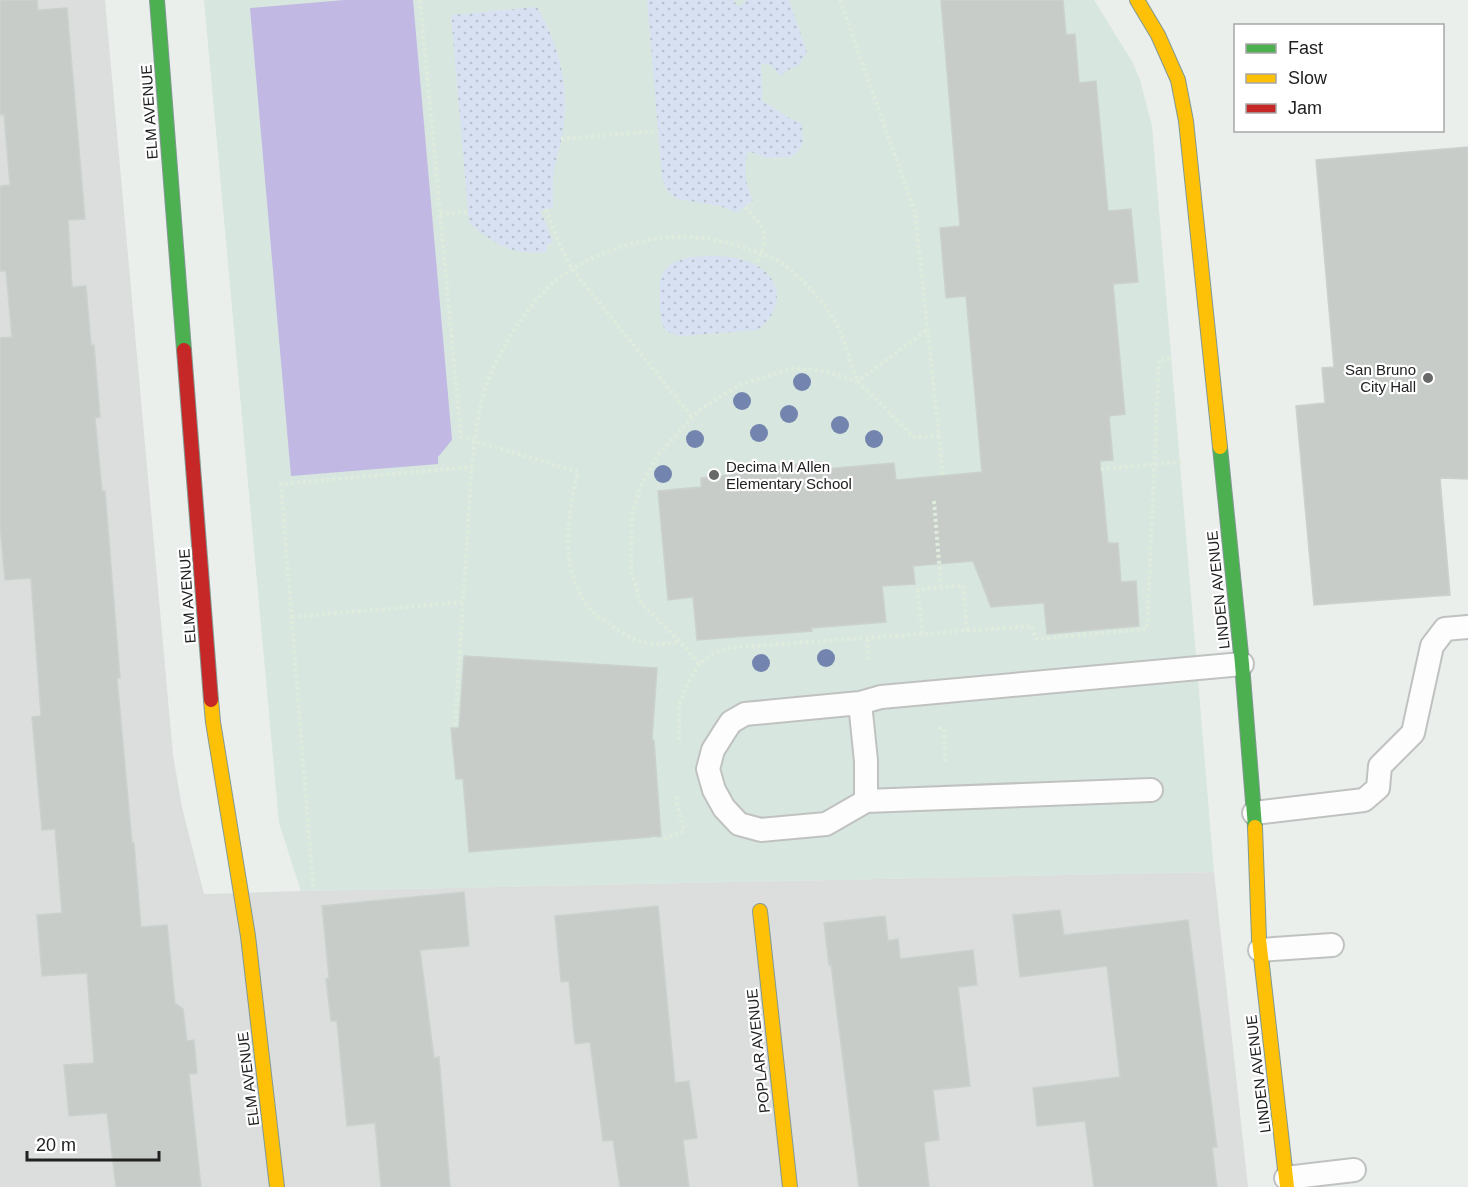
<svg xmlns="http://www.w3.org/2000/svg" width="1468" height="1187" font-family="Arial,sans-serif">
	<defs>
		<pattern id="park-dots" width="8" height="8" patternUnits="userSpaceOnUse" patternTransform="scale(1.5)"><rect width="8" height="8" fill="#d8e1f2"/><path d="M2 2h.1M6 6h.1" fill="none" stroke="#b9c1cf" stroke-width="1.8" stroke-linecap="round"/></pattern>
	</defs>
	<rect width="100%" height="100%" fill="#eaefec"/>
	<!-- residential -->
	<path fill="#dbdedc" d="M 0,0 L 105,0 L 173,755 L 182,807 L 204,894 L 301,891 L 1214,872 L 1248,1187 L 0,1187 Z"/>
	<!-- education -->
	<path fill="#d7e6df" d="M 204,0 L 1094,0 L 1133,63 L 1140,80 L 1152,126 L 1214,872 L 301,891 L 279,823 Z"/>
	<!-- park -->
	<path fill="url(#park-dots)" d="M 647,0 L 733,0 L 739,7 L 746,0 L 789,0 L 807,52 L 799,65 L 788,70 L 780,76 C 774,68 771,63 761,64 L 762,82 L 762,101 C 776,108 787,119 802,123 L 803,140 L 801,147 L 798,152 L 791,157 L 767,158 L 748,151 C 743,169 745,184 753,200 L 737,213 L 720,206 L 677,199 L 666,189 L 662,178 Z
		M 537,7 C 559,44 570,88 563,131 C 561,145 556,158 554,171 C 552,184 553,196 553,208 L 540,210 L 553,242 L 547,245 L 547,252 C 511,255 496,245 469,223 L 451,15 Z
		M 709,256 C 722,256 734,257 747,261 C 782,274 787,306 758,330 L 683,336 C 677,335 669,334 665,329 C 658,321 660,292 660,281 C 664,258 691,257 709,256 Z"/>
	<!-- pitch -->
	<path fill="#c1b8e3" d="M 344,0 L 413,0 L 452,440 L 438,457 L 438,464 L 291,476 L 250,8 Z"/>
	<!-- building -->
	<path fill="#c7ccc8" stroke="#cbd2cd" stroke-width="1.5" d="M 0,0 L 37,0 L 38,10 L 67,8 L 85,219 L 68,220 L 72,287 L 86,286 L 91,345 L 94,345 L 100,417 L 95,418 L 102,491 L 105,491 L 120,678 L 117,678 L 132,843 L 134,843 L 141,927 L 167,925 L 175,1003 L 183,1009 L 187,1041 L 194,1040 L 197,1073 L 189,1074 L 201,1187 L 116,1187 L 107,1113 L 69,1116 L 64,1065 L 94,1063 L 87,973 L 42,976 L 37,915 L 62,913 L 55,829 L 42,830 L 32,717 L 41,716 L 31,578 L 5,580 L 0,524 L 0,338 L 12,337 L 6,271 L 0,271 L 0,186 L 10,185 L 4,114 L 0,115 Z
		M 941,0 L 1063,0 L 1066,35 L 1075,34 L 1079,83 L 1096,81 L 1108,211 L 1131,209 L 1138,282 L 1113,284 L 1125,414 L 1109,416 L 1113,460 L 1100,461 L 1108,543 L 1118,543 L 1121,582 L 1136,581 L 1139,626 L 1047,634 L 1044,603 L 991,607 L 973,561 L 913,566 L 915,584 L 882,586 L 886,622 L 811,628 L 812,631 L 697,640 L 693,597 L 668,600 L 658,491 L 701,487 L 701,478 L 729,475 L 728,470 L 823,462 L 824,469 L 894,463 L 896,480 L 982,472 L 966,296 L 946,298 L 940,228 L 960,226 Z
		M 1468,147 L 1468,479 L 1440,478 L 1450,595 L 1314,605 L 1296,406 L 1325,403 L 1322,368 L 1334,367 L 1316,160 Z
		M 464,656 L 657,668 L 652,740 L 654,740 L 661,837 L 651,836 L 651,837 L 469,852 L 463,779 L 456,779 L 451,728 L 459,728 Z
		M 464,892 L 469,946 L 420,950 L 434,1058 L 439,1057 L 450,1187 L 381,1187 L 375,1123 L 347,1126 L 337,1021 L 331,1021 L 326,979 L 329,978 L 322,906 Z
		M 658,906 L 675,1083 L 689,1081 L 697,1138 L 683,1140 L 689,1187 L 620,1187 L 613,1140 L 603,1141 L 590,1042 L 575,1044 L 569,981 L 561,982 L 555,916 Z
		M 1060,910 L 1064,935 L 1188,920 L 1217,1147 L 1212,1147 L 1217,1187 L 1094,1187 L 1085,1121 L 1037,1126 L 1033,1088 L 1120,1077 L 1107,966 L 1020,977 L 1013,915 Z
		M 885,916 L 888,941 L 898,939 L 900,959 L 973,950 L 977,985 L 958,987 L 970,1086 L 933,1090 L 939,1140 L 924,1142 L 929,1187 L 859,1187 L 831,965 L 829,965 L 824,923 Z"/>
	<g fill="none" stroke-linecap="round" stroke-linejoin="round">
		<!-- lane casing -->
		<g stroke="#c0c2c1" stroke-width="26">
			<path id="lane" d="M 860,703 L 866,761 L 866,801
				M 1151,790 L 866,801 L 826,824 L 761,830 L 739,824 L 724,808 L 714,790 L 708,769 L 713,750 L 725,731 L 731,722 L 745,714 L 860,703 L 881,697 L 1242,664
				M 1254,813 L 1364,800 L 1378,788 L 1380,766 L 1413,733 L 1432,646 L 1445,629 L 1468,627
				M 1260,950 L 1332,945
				M 1286,1178 L 1354,1170"/>
		</g>
		<!-- fast casing -->
		<g stroke="#829992" stroke-width="16">
			<path id="fast" d="M 157,0 L 184,350
				M 1220,447 L 1242,664 L 1255,827"/>
		</g>
		<!-- slow casing -->
		<g stroke="#829992" stroke-width="16">
			<path id="slow" d="M 1137,0 L 1158,35 L 1178,80 L 1186,121 L 1220,447
				M 211,700 L 213,722 L 248,936 L 277,1187
				M 1255,827 L 1259,939 L 1287,1187
				M 760,911 L 790,1187"/>
		</g>
		<!-- jam casing -->
		<g stroke="#829992" stroke-width="16">
			<path id="jam" d="M 184,350 L 211,700"/>
		</g>
		<!-- path -->
		<path stroke="#dfebdc" stroke-width="4" stroke-dasharray="3 3" stroke-linecap="butt" d="M 420,0 L 461,437 L 578,472 C 567,518 557,574 594,613 C 598,617 604,621 609,624 C 622,633 639,644 656,644 C 663,644 671,643 679,642
			M 840,0 L 915,212 L 943,475
			M 561,139 L 658,131
			M 745,207 C 766,228 771,238 755,265
			M 546,209 L 559,243 L 572,269 L 692,417
			M 440,214 L 469,212
			M 1101,469 L 1181,462
			M 934,501 L 941,587
			M 292,617 L 463,602
			M 922,634 L 918,590 L 963,585 L 967,631
			M 867,639 L 869,663
			M 699,664 L 686,648 L 641,603 L 631,570 L 632,515 L 642,483 L 659,454 L 698,411 L 741,384 L 795,368 L 823,371 L 858,381 L 927,330
			M 455,725 C 459,665 463,604 467,543 C 470,497 471,449 481,404 C 489,365 527,302 559,278 C 583,260 610,249 639,242 C 678,232 716,237 753,251 C 763,254 775,258 783,264 C 805,281 829,306 840,331 C 847,346 850,366 858,380 C 861,386 869,392 874,397 C 887,410 900,423 913,437 L 939,436
			M 939,728 L 944,728 L 945,764
			M 679,740 L 679,704 L 690,679 L 699,664 L 712,654 L 727,648 L 1032,626 L 1036,639 L 1147,629 L 1159,360 L 1172,358
			M 664,839 L 684,831 L 677,804 L 677,795
			M 313,887 L 281,484 L 472,467"/>
		<!-- lane -->
		<use href="#lane" stroke="#fcfdfc" stroke-width="22"/>
		<!-- fast -->
		<use href="#fast" stroke="#4caf50" stroke-width="14"/>
		<!-- slow -->
		<use href="#slow" stroke="#ffc107" stroke-width="14"/>
		<!-- jam -->
		<use href="#jam" stroke="#c62828" stroke-width="14"/>
	</g>
	<!-- trees -->
	<g fill="#7385ae">
		<circle cx="802" cy="382" r="9"/>
		<circle cx="742" cy="401" r="9"/>
		<circle cx="789" cy="414" r="9"/>
		<circle cx="840" cy="425" r="9"/>
		<circle cx="759" cy="433" r="9"/>
		<circle cx="695" cy="439" r="9"/>
		<circle cx="874" cy="439" r="9"/>
		<circle cx="663" cy="474" r="9"/>
		<circle cx="826" cy="658" r="9"/>
		<circle cx="761" cy="663" r="9"/>
	</g>
	<!-- markers -->
	<g fill="#676968" stroke="#fff" stroke-width="2">
		<circle cx="1428" cy="378" r="6"/>
		<circle cx="714" cy="475" r="6"/>
	</g>
	<g text-anchor="middle" dominant-baseline="central" stroke-width="4.5" stroke-linejoin="round" paint-order="stroke">
		<!-- street labels -->
		<g font-size="15" fill="#212121" stroke="#fff">
			<text transform="translate(149 112) rotate(-94)">ELM AVENUE</text>
			<text transform="translate(1218 590) rotate(-96)">LINDEN AVENUE</text>
			<text transform="translate(187 596) rotate(-94)">ELM AVENUE</text>
			<text transform="translate(758 1051) rotate(-96)">POPLAR AVENUE</text>
			<text transform="translate(1258 1074) rotate(-97)">LINDEN AVENUE</text>
			<text transform="translate(248 1079) rotate(-97)">ELM AVENUE</text>
		</g>
		<!-- poi labels -->
		<g font-size="15" fill="#212121" stroke="#fff" text-anchor="end">
			<text x="1416" y="369">San Bruno<tspan x="1416" dy="17">City Hall</tspan></text>
			<text x="726" y="466" text-anchor="start">Decima M Allen<tspan x="726" dy="17">Elementary School</tspan></text>
		</g>
	</g>
	<!-- legend -->
	<rect x="1234" y="24" width="210" height="108" fill="#ffffff" stroke="#a6a6a6" stroke-width="1.5"/>
	<rect x="1246" y="44" width="30" height="9" fill="#4caf50" stroke="#a6a6a6" stroke-width="1.5"/>
	<text x="1288" y="54" font-size="18" fill="#212121">Fast</text>
	<rect x="1246" y="74" width="30" height="9" fill="#ffc107" stroke="#a6a6a6" stroke-width="1.5"/>
	<text x="1288" y="84" font-size="18" fill="#212121">Slow</text>
	<rect x="1246" y="104" width="30" height="9" fill="#c62828" stroke="#a6a6a6" stroke-width="1.5"/>
	<text x="1288" y="114" font-size="18" fill="#212121">Jam</text>
	<!-- scale -->
	<path d="M27 1151v9h132v-9" fill="none" stroke="#212121" stroke-width="3"/>
	<text x="36" y="1151" font-size="18" fill="#212121" stroke="#ffffff" stroke-width="4.5" paint-order="stroke">20 m</text>
</svg>
